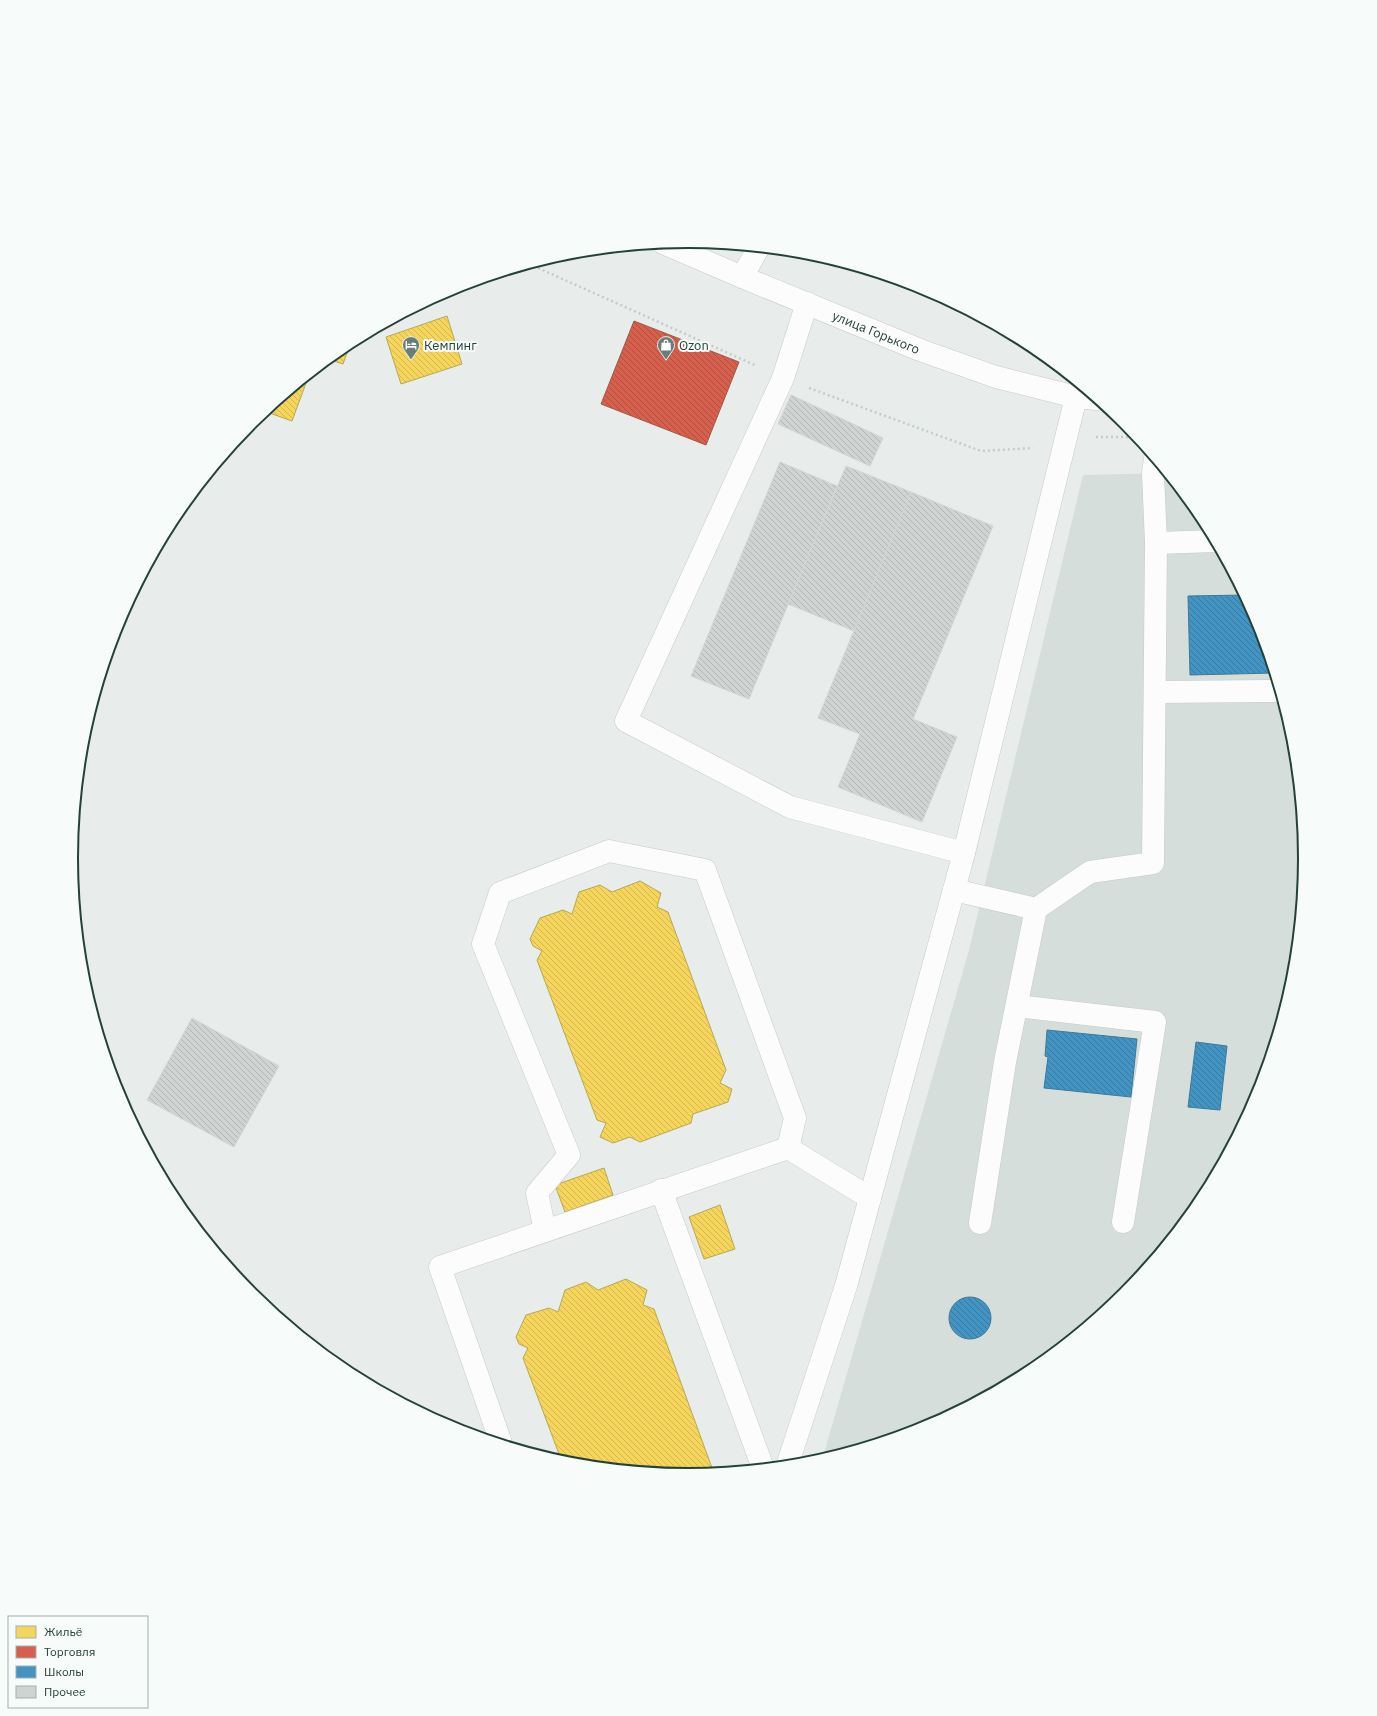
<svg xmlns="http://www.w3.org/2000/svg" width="1377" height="1716" font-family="'IBM Plex Sans',sans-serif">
	<defs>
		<pattern id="homes-back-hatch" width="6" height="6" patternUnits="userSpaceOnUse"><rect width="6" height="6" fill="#f6d55c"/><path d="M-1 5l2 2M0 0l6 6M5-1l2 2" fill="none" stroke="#d3b851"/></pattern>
		<pattern id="shops-back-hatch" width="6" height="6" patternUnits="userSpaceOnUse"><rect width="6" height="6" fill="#d6604d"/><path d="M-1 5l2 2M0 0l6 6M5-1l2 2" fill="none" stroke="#ad5141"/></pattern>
		<pattern id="schools-back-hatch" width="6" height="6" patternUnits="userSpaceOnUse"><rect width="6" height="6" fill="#4393c3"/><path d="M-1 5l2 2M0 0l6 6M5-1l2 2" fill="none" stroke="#387a9f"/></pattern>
		<pattern id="building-back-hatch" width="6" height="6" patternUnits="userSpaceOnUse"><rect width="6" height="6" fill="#cfd4d2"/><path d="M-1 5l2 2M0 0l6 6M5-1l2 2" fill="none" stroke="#b2b7b5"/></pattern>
	</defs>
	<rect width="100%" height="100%" fill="#e8edeb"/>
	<!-- built -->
	<path fill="#d6dedb" d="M 1167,473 L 1202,515 L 1259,622 L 1294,738 L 1306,858 L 1294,979 L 1259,1095 L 1202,1201 L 1125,1295 L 1031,1372 L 925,1429 L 822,1460 L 969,950 L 1083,475 Z"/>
	<!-- homes -->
	<path fill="url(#homes-back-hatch)" stroke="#b7a952" d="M 447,316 L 462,364 L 401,384 L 386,337 Z
		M 351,342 L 343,364 L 328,359 L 346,344 Z
		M 309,375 L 292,421 L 264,411 Z
		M 132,595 L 125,615 L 122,614 Z
		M 640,881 L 661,893 L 657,907 L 668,912 L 726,1070 L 720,1083 L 732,1089 L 728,1102 L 693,1114 L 691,1123 L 640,1142 L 630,1137 L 613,1143 L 600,1137 L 606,1123 L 597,1120 L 537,960 L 542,951 L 533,946 L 530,939 L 540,918 L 563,910 L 572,914 L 579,892 L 600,885 L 612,892 Z
		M 604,1168 L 613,1195 L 565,1212 L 555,1185 Z
		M 720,1205 L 735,1249 L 704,1259 L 689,1217 Z
		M 626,1279 L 647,1290 L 643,1305 L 654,1309 L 712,1468 L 709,1473 L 688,1475 L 562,1462 L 523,1358 L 528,1348 L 519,1344 L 516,1337 L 526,1315 L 549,1308 L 558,1312 L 565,1290 L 586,1282 L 598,1290 Z"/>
	<!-- shops -->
	<path fill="url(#shops-back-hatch)" stroke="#a15747" d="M 634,321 L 739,362 L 706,445 L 601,404 Z"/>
	<!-- schools -->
	<path fill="url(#schools-back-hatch)" stroke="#3a7b9a" d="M 1245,595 L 1259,622 L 1275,673 L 1190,675 L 1188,596 Z
		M 1047,1030 L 1137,1039 L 1131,1097 L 1044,1088 L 1048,1057 L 1045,1056 Z
		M 1196,1042 L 1227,1046 L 1220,1110 L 1188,1107 Z
		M949 1318a21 21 0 1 1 42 0a21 21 0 1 1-42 0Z"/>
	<!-- building -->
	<path fill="url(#building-back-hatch)" stroke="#d1d6d4" d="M 791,395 L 883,438 L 870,466 L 778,424 Z
		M 780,462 L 837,486 L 749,699 L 691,676 Z
		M 846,466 L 911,492 L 854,631 L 788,604 Z
		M 911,492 L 993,526 L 913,719 L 957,737 L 922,822 L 838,787 L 860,734 L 818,718 Z
		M 192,1018 L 279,1066 L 234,1147 L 147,1100 Z"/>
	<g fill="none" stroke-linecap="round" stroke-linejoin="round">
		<!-- minor casing -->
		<g stroke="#c5cac8" stroke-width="23">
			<g id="minor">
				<path id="s1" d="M 663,243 L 742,277 L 920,350 L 996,377 L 1076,397 L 1097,399"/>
				<path d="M 742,277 L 759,247"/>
				<path d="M 807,303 L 783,378 L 626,721 L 790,807 L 964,853"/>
				<path d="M 1156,543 L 1216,541"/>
				<path d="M 1155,692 L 1280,691"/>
				<path d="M 954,890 L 1036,909"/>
				<path d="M 1017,1006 L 1155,1022 L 1123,1222"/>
				<path d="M 661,1190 L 763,1468"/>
				<path d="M 980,1223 L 1005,1062 L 1036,909 L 1090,872 L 1153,863 L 1156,543 L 1153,473 L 1155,458"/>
				<path d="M 545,1231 L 537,1193 L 569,1155 L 483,944 L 500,893 L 609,851 L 705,870 L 795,1118 L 788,1148"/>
				<path d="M 501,1443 L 440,1267 L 788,1148 L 870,1198"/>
				<path d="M 787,1466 L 846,1286 L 964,853 L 1076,397"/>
			</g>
		</g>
		<!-- path -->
		<path stroke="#c3ccca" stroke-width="2.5" stroke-dasharray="2 3" stroke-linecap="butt" d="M 529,264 L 757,366
			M 809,388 L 981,451 L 1033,448
			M 1096,437 L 1135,437"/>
		<!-- minor -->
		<use href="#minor" stroke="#fcfcfc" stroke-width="22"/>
	</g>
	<!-- icons -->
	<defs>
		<g id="hotel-pin" transform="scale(0.9)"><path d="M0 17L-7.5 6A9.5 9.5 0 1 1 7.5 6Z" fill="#697e78" stroke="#f7fbf9"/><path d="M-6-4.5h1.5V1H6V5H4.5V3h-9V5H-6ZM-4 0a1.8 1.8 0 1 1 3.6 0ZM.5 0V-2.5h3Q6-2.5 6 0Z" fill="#fff"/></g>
		<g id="shop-pin" transform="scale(0.9)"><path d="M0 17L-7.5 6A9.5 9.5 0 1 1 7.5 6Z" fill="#697e78" stroke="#f7fbf9"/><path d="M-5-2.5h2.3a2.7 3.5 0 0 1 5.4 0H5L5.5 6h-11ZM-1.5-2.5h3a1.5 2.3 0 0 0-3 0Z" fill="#fff"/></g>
	</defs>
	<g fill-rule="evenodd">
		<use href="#hotel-pin" x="411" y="345"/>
		<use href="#shop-pin" x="666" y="345"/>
	</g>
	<g text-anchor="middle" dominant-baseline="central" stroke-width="4" stroke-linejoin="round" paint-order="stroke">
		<!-- street labels -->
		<g font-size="13" fill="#24423a" stroke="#f7fbf9">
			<text stroke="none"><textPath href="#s1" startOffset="231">улица Горького</textPath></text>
		</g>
		<!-- poi labels -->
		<g font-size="13" fill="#24423a" stroke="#f7fbf9" text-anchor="start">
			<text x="424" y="345">Кемпинг</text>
			<text x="679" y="345">Ozon</text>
		</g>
	</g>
	<!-- crop -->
	<path d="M0 0H1377V1716H0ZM78 858a610 610 0 1 1 1220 0a610 610 0 1 1-1220 0Z" fill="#f7fbf9" fill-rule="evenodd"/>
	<path fill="none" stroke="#24423a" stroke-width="2" d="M78 858a610 610 0 1 1 1220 0a610 610 0 1 1-1220 0Z"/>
	<!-- legend -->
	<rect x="8" y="1616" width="140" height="92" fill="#f7fbf9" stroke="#a3b1ad"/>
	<rect x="16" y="1626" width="20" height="12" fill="#f6d55c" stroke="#a3b1ad"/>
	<text x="44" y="1636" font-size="12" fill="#24423a">Жильё</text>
	<rect x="16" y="1646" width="20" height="12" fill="#d6604d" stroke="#a3b1ad"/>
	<text x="44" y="1656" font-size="12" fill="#24423a">Торговля</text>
	<rect x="16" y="1666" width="20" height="12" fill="#4393c3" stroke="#a3b1ad"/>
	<text x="44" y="1676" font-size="12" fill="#24423a">Школы</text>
	<rect x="16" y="1686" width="20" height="12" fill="#cfd4d2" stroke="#a3b1ad"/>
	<text x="44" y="1696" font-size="12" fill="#24423a">Прочее</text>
</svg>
